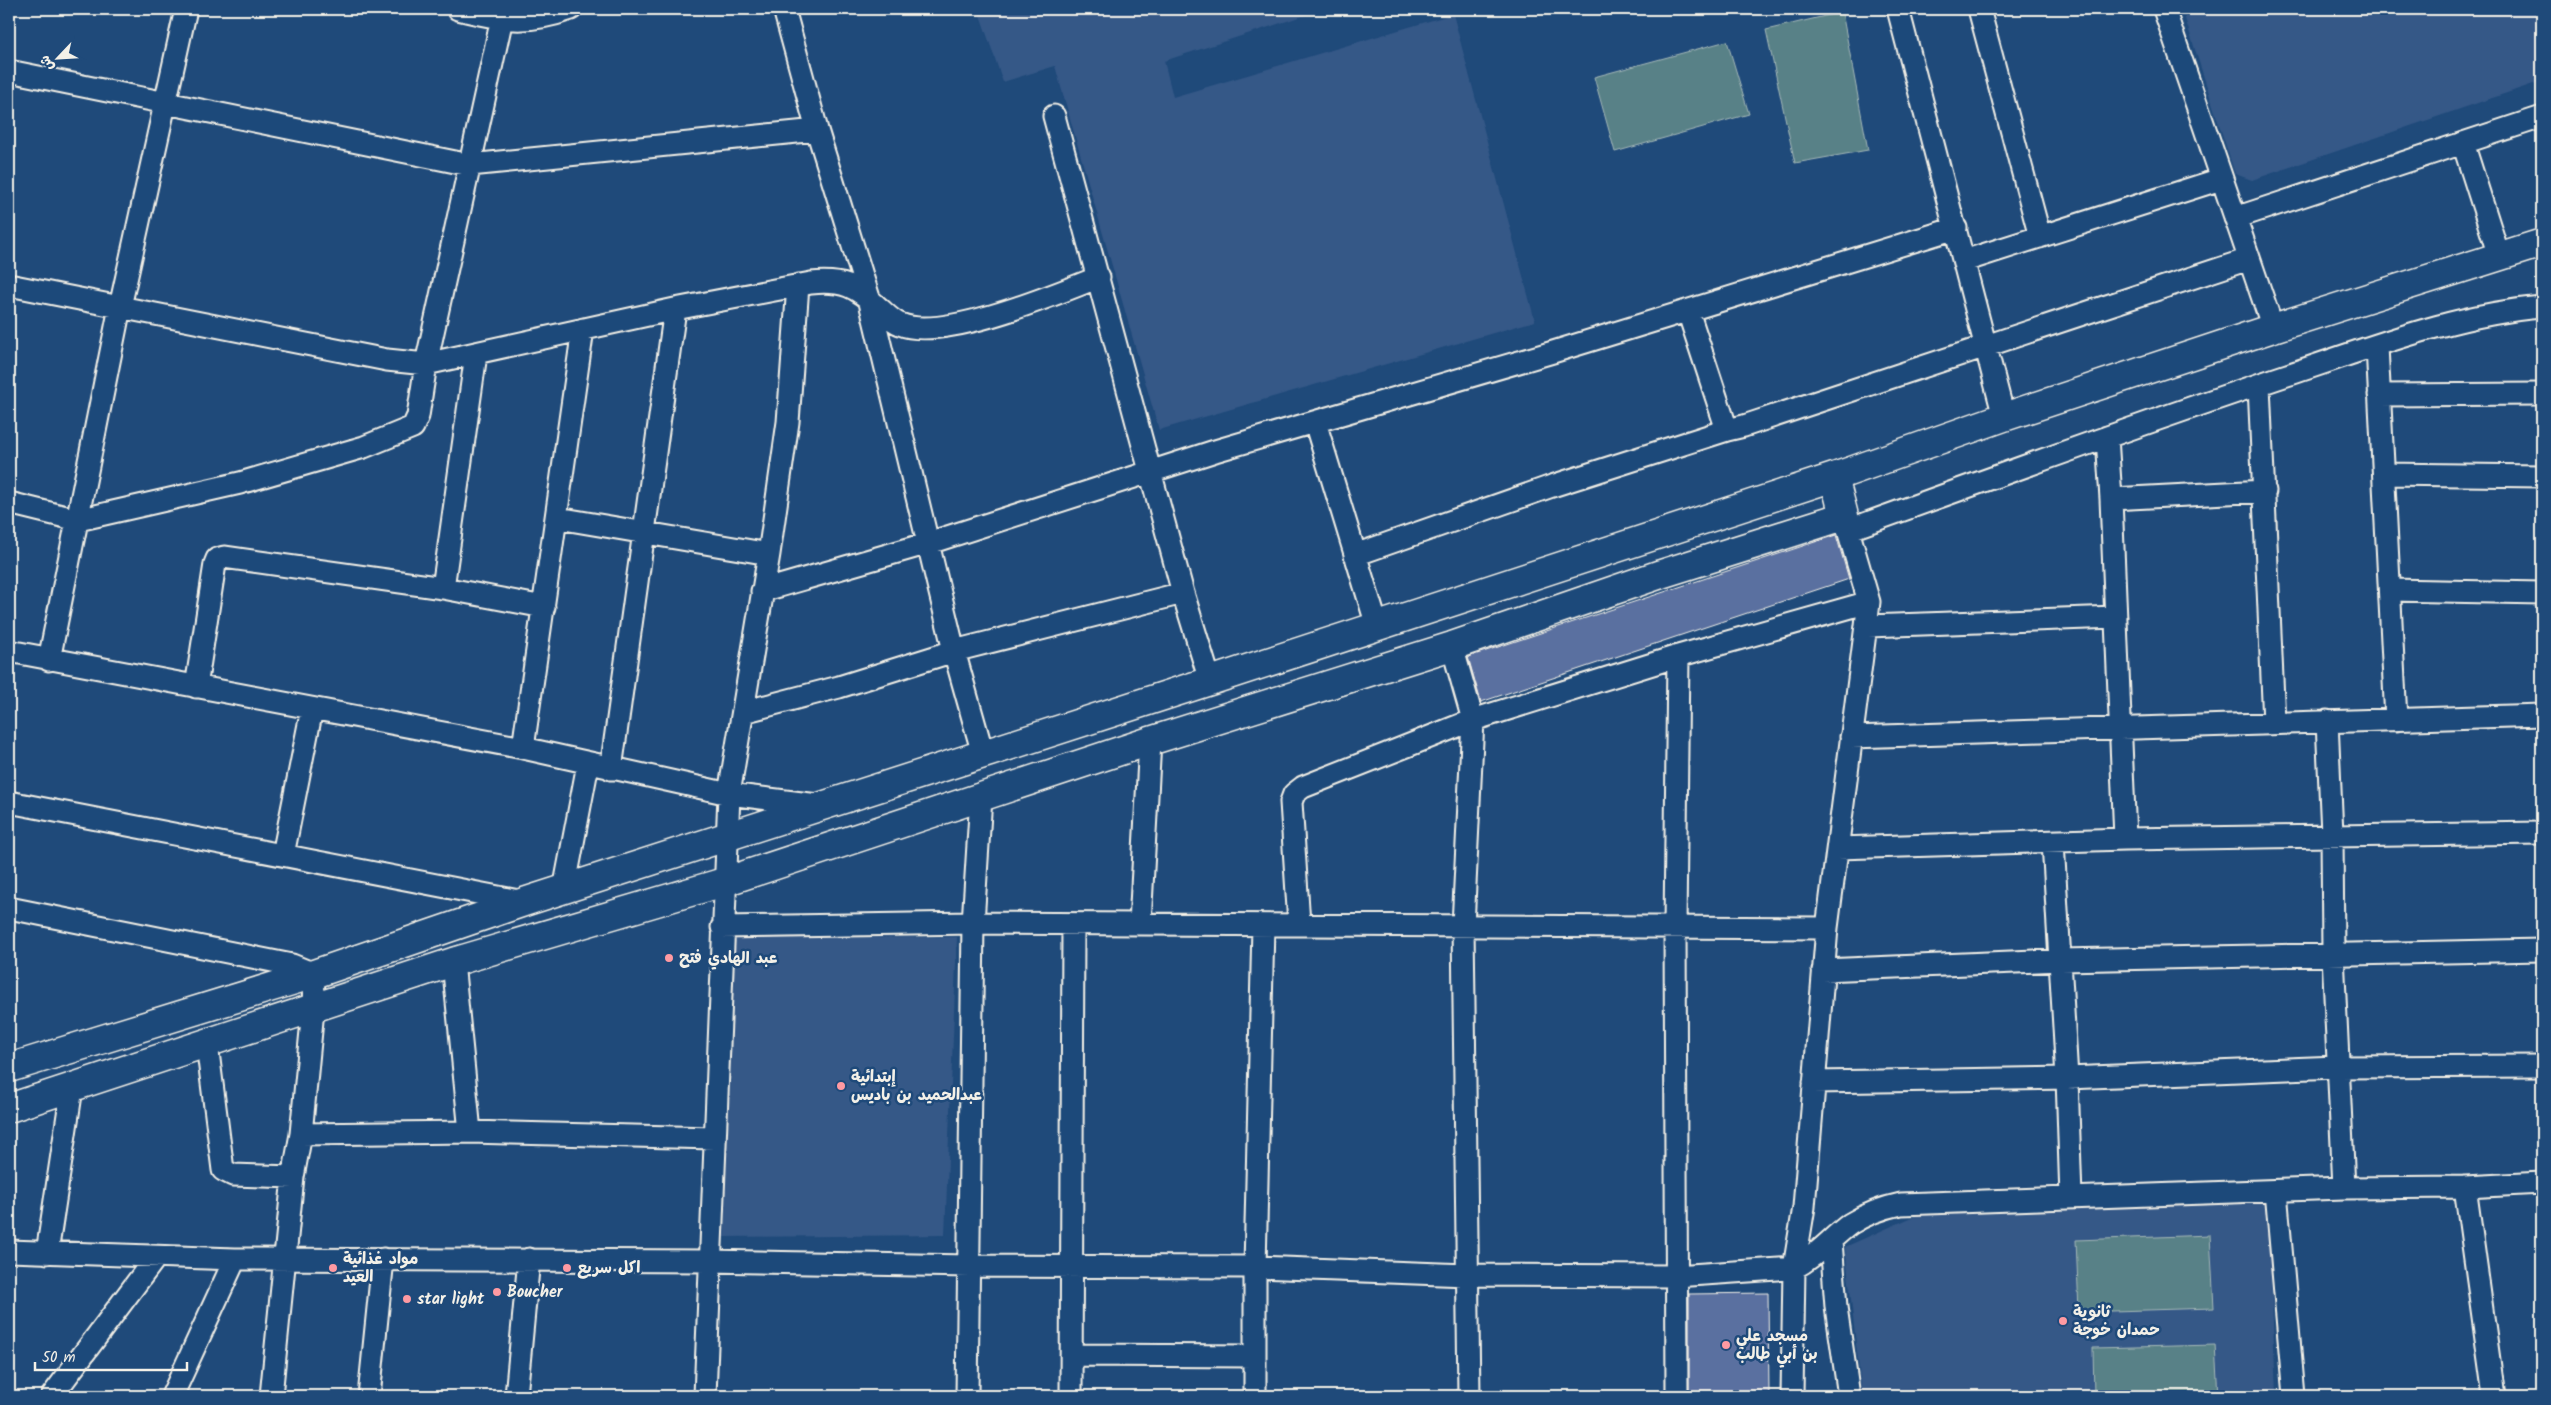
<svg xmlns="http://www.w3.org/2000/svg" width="2551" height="1405" font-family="Kalam,'Playpen Sans Arabic',sans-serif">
	<rect width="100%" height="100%" fill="#1f4a7a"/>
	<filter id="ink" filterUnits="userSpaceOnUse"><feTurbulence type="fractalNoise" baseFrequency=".02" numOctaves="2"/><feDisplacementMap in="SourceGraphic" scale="10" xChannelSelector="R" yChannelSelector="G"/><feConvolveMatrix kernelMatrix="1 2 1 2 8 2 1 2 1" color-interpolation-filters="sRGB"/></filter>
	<g filter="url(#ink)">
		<!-- built -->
		<path fill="#355887" d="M 978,9 L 1324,9 L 1164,61 L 1173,97 L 1453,14 L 1535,321 L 1159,430 L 1055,66 L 1003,82 Z
			M 2182,9 L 2542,9 L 2542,81 L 2252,180 L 2235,174 Z
			M 957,937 L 945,1235 L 724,1237 L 735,938 Z
			M 2268,1195 L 2276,1396 L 1862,1396 L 1845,1247 L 1917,1215 Z"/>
		<!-- green -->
		<path fill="#598187" stroke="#a6b9b8" d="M 1842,12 L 1868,150 L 1795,163 L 1766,30 Z
			M 1727,41 L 1749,114 L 1615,152 L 1594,77 Z
			M 2210,1235 L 2214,1308 L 2079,1312 L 2076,1240 Z
			M 2215,1345 L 2218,1396 L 2094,1396 L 2093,1348 Z"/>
		<!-- building -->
		<path fill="#5a70a0" stroke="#f4f1e8" d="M 1836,535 L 1849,579 L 1481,702 L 1468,657 Z
			M 1768,1293 L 1769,1396 L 1689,1396 L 1689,1294 Z"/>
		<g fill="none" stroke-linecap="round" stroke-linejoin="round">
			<!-- street casing -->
			<g stroke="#f4f1e8" stroke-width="25">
				<path id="street" d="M 458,9 C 503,20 526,25 571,9
					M 784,9 L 817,130 L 869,298 L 954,651 L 983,754
					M 1898,9 L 2004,417
					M 1979,9 L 2040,237
					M 2164,9 L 2273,328
					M 9,71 L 470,165 L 817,130
					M 1054,116 L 1183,593 L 1210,681
					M 2463,143 L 2499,256
					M 2235,218 L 2542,117
					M 1964,261 L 2221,179
					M 9,285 L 387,360 L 426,364 L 675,309 L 811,283 C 843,280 856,286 879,308 C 886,314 892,321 900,324 C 942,342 1056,294 1099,277
					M 1688,311 L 1727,430 L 1744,426 L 2249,259
					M 2377,346 L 2396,720
					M 2259,385 L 2274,723
					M 2379,395 L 2542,394
					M 1315,422 L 1377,626
					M 2107,437 L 2111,499 L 2125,839
					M 2384,474 L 2542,476
					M 2111,499 L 2265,491
					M 9,503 L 78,520 L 240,483 L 364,447 L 413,427 L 418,416 L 426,364 L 504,9
					M 558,518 L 769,554
					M 1848,530 C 1994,477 2140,424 2287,375 C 2370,348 2455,314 2542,307
					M 1355,555 L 1552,486 L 1727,430
					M 443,588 L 476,354
					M 2390,590 L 2542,593
					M 762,591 L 929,543 L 1215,451 L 1553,352 L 1956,228
					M 1868,626 L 2116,617
					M 1452,646 L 1473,720 L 1463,926 L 1469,1396
					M 9,651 L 523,748 L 729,794 L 818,805
					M 49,660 L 120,307 L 186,9
					M 196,687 L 215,564 L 217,559 L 224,557 L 443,588 L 544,607
					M 743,712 L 839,687 L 954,651 L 1183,593
					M 2327,721 L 2332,834 L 2333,954 L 2344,1188
					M 1851,737 L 2542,715
					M 523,748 L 583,329
					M 611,769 L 675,309
					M 9,802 L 524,902
					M 2053,842 L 2067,1078 L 2071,1198
					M 1838,848 L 2125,839 L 2542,833
					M 283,855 L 312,709
					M 564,890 L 588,764
					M 9,908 L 292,965 L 314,974 L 313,1010 L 301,1134 L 293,1177 L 271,1396
					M 1140,924 L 1150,741
					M 1299,924 L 1291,802 L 1294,794 L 1303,787 L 1473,720 L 1678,656 L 1869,602
					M 722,927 L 973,923 L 1827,928
					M 453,962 L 470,1132
					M 1823,970 L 2061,960 L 2542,950
					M 207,1044 L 223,1170 L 233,1175 L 293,1177
					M 1814,1082 L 2067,1078 L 2337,1067 L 2542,1066
					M 301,1134 L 470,1132 L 714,1138
					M 2465,1187 L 2494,1396
					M 2276,1191 L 2294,1396
					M 1831,1241 L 1836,1307 L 1849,1396
					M 9,1251 L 235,1259 L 710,1261 L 969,1266 L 1255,1267 L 1467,1275 L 1675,1276 L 1794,1268 C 1816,1257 1831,1238 1850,1224 C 1866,1214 1882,1208 1901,1204 L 2344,1188 L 2465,1187 L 2542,1183
					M 47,1253 L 72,1088
					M 1071,1355 L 1255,1356
					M 52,1396 L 156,1257
					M 172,1396 L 235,1259
					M 369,1396 L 383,1259
					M 516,1396 L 529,1259
					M 705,1396 L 729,794 L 769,554 L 788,422 L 798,285
					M 967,1396 L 973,923 L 981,797
					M 1071,1396 L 1073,924
					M 1255,1396 L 1255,1267 L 1263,926
					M 1677,1396 L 1675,927 L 1678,656
					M 1792,1396 L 1794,1268 L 1804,1207 L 1827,928 L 1869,602 L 1844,516"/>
			</g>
			<!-- secondary casing -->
			<g stroke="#f4f1e8" stroke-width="31">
				<path id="secondary" d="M 9,1068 L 314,974 L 524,902 L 1210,681 L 1834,477 L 2004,417 L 2273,328 L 2542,243
					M 9,1108 L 453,962 L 724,882 L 1150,741 L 1452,646 L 1661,574 L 1844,516 L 1834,477"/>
			</g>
			<!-- street -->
			<use href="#street" stroke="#1f4a7a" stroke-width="21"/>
			<!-- secondary -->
			<use href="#secondary" stroke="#1f4a7a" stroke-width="28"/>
		</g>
	</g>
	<!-- markers -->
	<g fill="#ff9aa2" stroke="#1f4a7a" stroke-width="2">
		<circle cx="669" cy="958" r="5"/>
		<circle cx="841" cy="1086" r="5"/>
		<circle cx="333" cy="1268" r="5"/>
		<circle cx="567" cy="1268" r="5"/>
		<circle cx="497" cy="1292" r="5"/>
		<circle cx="407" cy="1299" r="5"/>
		<circle cx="2063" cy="1321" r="5"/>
		<circle cx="1726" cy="1345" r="5"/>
	</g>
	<g text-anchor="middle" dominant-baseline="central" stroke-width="5" stroke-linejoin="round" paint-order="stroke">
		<!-- poi labels -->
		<g font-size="16" font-weight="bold" fill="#f4f1e8" stroke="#1f4a7a" text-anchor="start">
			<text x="679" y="958">عبد الهادي فتح</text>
			<text x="851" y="1077">إبتدائية<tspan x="851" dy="18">عبدالحميد بن باديس</tspan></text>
			<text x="343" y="1259">مواد غذائية<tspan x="343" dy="18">العيد</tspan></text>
			<text x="577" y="1268">اكل سريع</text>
			<text x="507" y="1292">Boucher</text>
			<text x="417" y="1299">star light</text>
			<text x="2073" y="1312">ثانوية<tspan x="2073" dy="18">حمدان خوجة</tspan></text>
			<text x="1736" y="1336">مسجد علي<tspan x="1736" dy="18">بن أبي طالب</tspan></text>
		</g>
	</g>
	<!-- margin -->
	<rect width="2551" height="1405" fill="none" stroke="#1f4a7a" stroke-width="30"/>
	<rect x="15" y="15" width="2521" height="1375" fill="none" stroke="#f4f1e8" stroke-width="2" filter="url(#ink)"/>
	<!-- north arrow -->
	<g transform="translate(58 58) rotate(245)" stroke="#1f4a7a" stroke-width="4" paint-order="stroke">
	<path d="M0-4L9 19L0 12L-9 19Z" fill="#f4f1e8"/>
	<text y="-8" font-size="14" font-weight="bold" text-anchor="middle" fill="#f4f1e8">ش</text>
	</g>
	<!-- scale -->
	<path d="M35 1362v8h152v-8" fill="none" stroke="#f4f1e8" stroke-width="2.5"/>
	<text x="42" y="1362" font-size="15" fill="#f4f1e8" stroke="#1f4a7a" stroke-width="4" paint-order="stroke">50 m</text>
</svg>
